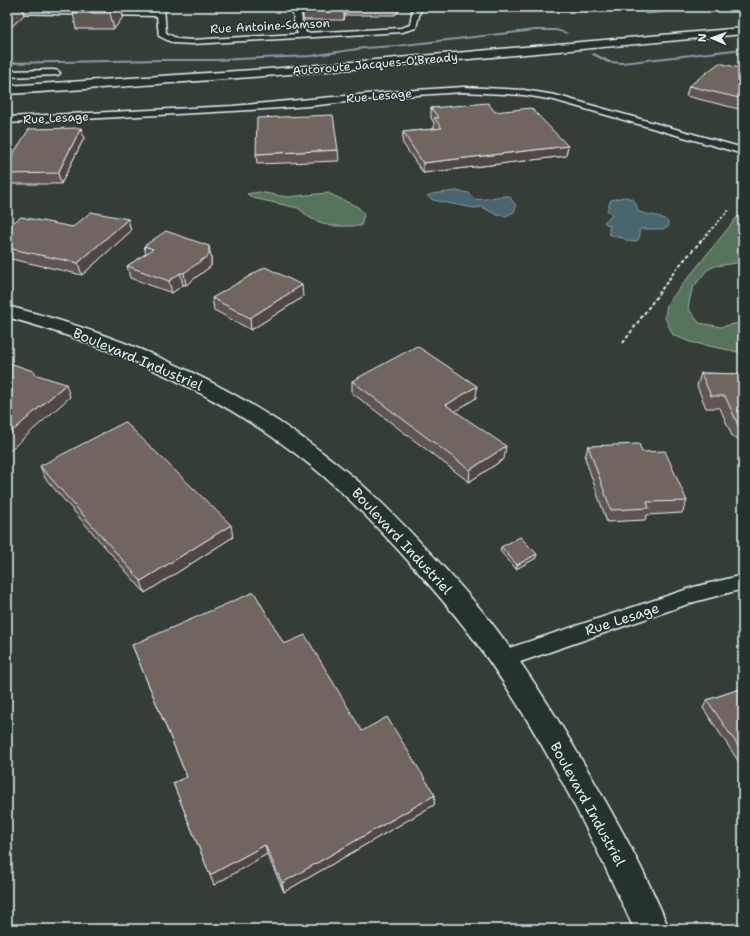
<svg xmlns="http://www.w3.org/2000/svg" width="750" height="936" font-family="'Shantell Sans',sans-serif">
	<rect width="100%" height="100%" fill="#353d37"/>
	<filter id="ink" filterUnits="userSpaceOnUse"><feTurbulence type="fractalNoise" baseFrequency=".025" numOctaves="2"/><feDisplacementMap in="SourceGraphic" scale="8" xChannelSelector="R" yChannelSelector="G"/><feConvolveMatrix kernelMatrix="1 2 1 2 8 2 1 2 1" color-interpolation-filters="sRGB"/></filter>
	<g filter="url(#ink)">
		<!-- green -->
		<path fill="#56735c" stroke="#9fb2aa" d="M 637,7 L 717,7 L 646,14 Z
			M 259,192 L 287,197 L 328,193 L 358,207 L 364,214 L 361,226 L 330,226 L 310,218 L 298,208 L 253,198 L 247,194 Z
			M 738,216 L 743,217 L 743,262 L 715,266 L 707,270 L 692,289 L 688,308 L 699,323 L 721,327 L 743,322 L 743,353 L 690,342 L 673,335 L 665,318 L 667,304 Z"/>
		<!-- water -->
		<path fill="#48656e" stroke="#889da5" d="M 456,191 L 469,193 L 475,199 C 486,201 498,195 509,196 L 516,206 L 514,212 L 506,216 L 497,215 L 482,207 L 474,208 L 458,205 L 433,200 L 427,196 L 432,194 Z
			M 624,197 C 633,198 636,201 638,211 C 647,217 667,213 669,226 L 663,229 L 641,229 L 639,231 L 640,236 L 638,240 L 632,242 L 626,240 L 624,238 L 616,237 L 609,234 L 609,228 L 611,226 L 606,224 L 604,222 L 612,216 L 611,213 L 607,210 L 611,200 Z"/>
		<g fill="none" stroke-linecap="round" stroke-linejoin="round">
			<!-- stream -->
			<path fill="#889da5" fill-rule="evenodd" d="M 535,29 L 556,29 L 568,33 L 567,34 L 556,31 L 535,31 L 396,47 L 364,49 L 311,57 L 216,61 L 162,61 L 7,64 L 7,62 L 162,59 L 216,59 L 311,55 L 364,47 L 396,45 Z
				M 743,48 L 743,50 L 622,64 L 608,63 L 591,54 L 594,53 L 610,61 L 622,62 Z"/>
			<!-- lane casing -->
			<g stroke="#e8f1f8" stroke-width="3">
				<path id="lane" d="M 477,7 L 605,8 L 607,9 L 605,10 L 479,8 Z"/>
			</g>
			<!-- street casing -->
			<g stroke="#e8f1f8" stroke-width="3">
				<path id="street" d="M 156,7 L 164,7 L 166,33 L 178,39 L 192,40 L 298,34 L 294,21 L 292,7 L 300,7 L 302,21 L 306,33 L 401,28 L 410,25 L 413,7 L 421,7 L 416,28 L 402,32 L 192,44 L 173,43 L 159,36 L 157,16 L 7,13 L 7,9 L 157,12 Z
					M 463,87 L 524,90 L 555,95 L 743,148 L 743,154 L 554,100 L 524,95 L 463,92 L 401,96 L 309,106 L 233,111 L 7,123 L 7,117 L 233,106 L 401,91 Z
					M 743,575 L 743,589 L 694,602 L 503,668 L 496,665 L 493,659 L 496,653 L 503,650 L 694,587 Z"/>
			</g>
			<!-- secondary casing -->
			<g stroke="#e8f1f8" stroke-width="3">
				<path id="secondary" d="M 7,306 C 133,337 254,393 353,477 C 376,496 397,518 418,540 C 443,566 468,593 490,621 C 525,666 556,715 584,764 C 615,817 646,872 669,929 L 634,929 C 588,828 538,727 472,637 C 450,608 426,581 401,553 C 372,522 343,491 309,464 C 220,394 116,347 7,317 Z"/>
			</g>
			<!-- highway casing -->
			<g stroke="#e8f1f8" stroke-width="3">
				<path id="highway" d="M 743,28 L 743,34 C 498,57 253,79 7,94 L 7,86 L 283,68 Z
					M 54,70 L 58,71 L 60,73 L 58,75 L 7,77 L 7,71 Z"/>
			</g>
			<!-- path-far1 -->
			<path stroke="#e8f1f8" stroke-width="1.5" stroke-dasharray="2.5 2" stroke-linecap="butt" d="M 700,242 L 729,210"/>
			<!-- path -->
			<path stroke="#e8f1f8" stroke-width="2" stroke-dasharray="3.5 2.5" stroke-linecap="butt" d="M 623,343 L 677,268 L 701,241"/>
			<!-- lane -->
			<use href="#lane" fill="#26332d" fill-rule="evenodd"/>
			<!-- street -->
			<use href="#street" fill="#26332d" fill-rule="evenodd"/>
			<!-- secondary -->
			<use href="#secondary" fill="#26332d" fill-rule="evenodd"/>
			<!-- highway -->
			<use href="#highway" fill="#26332d" fill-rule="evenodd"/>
		</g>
		<!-- wall -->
		<path fill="#615751" stroke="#e8f1f8" d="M 7,7 L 32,7 L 31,8 L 22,8 L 24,15 L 11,27 L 7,27 Z
			M 78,7 L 130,7 L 128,10 L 122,10 L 123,17 L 114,29 L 76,29 L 73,13 Z
			M 250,7 L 268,7 L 267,9 L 250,9 Z
			M 303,7 L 399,7 L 398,14 L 395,13 L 395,15 L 345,15 L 344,20 L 303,20 Z
			M 743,69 L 743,110 L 686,96 L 689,86 Z
			M 431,108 L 495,112 L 566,156 L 423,173 L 402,142 L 403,132 L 434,129 L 434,123 L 431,118 Z
			M 81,128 L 84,138 L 61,184 L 7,184 L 7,164 Z
			M 338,150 L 339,161 L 257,164 L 256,154 Z
			M 128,219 L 131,231 L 82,275 L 7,258 L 7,227 L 73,227 Z
			M 144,246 L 211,257 L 211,266 L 186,285 L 183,285 L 172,293 L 130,278 L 127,266 L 146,254 Z
			M 303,297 L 251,330 L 214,310 L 212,298 Z
			M 701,373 L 743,374 L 743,438 L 733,438 L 720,408 L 706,408 L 697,386 Z
			M 352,381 L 476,398 L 455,411 L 504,459 L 469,482 L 352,393 Z
			M 588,446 L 642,452 L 687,501 L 682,513 L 647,515 L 645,520 L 607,522 L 585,458 Z
			M 40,466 L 233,537 L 145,593 L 45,478 Z
			M 501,547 L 536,558 L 516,569 L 500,551 Z
			M 284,644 L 362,731 L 435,795 L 434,805 L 284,892 L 267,854 L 214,885 L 173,783 L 187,777 L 132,645 Z
			M 743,688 L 743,768 L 703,708 L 707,700 Z"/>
		<!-- shaded-wall -->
		<path fill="#4f4742" stroke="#e8f1f8" d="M 12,7 L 22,7 L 24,15 L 11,27 L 7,15 L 7,11 Z
			M 116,7 L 121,7 L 123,17 L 114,29 L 110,13 Z
			M 344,7 L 345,7 L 345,15 L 344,20 Z
			M 81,128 L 84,138 L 61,184 L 58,173 Z
			M 568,146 L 566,156 L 423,173 L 423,163 Z
			M 128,219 L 131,231 L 82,275 L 78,263 Z
			M 209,246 L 211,257 L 211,266 L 186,285 L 184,273 Z
			M 180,273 L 183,285 L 172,293 L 169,281 Z
			M 302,285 L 303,297 L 251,330 L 250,318 Z
			M 66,384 L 70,397 L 7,453 L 7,436 Z
			M 477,386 L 476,398 L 446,417 L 446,405 Z
			M 506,446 L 504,459 L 469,482 L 470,470 Z
			M 231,525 L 233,537 L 145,593 L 141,581 Z
			M 537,554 L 536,558 L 516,569 L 517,565 Z
			M 435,795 L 434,805 L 284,892 L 282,883 Z
			M 265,845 L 267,854 L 214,885 L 210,875 Z"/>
		<!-- building -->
		<path fill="#71655e" stroke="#e8f1f8" d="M 7,7 L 12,7 L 7,11 Z
			M 78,7 L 116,7 L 110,13 L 73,13 Z
			M 303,7 L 344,7 L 344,8 Z
			M 719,63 L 743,69 L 743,99 L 689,86 Z
			M 488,103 L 495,112 L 531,108 L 568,146 L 423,163 L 403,132 L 442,128 L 434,118 L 439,118 L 431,108 Z
			M 333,115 L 338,150 L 256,154 L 257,118 Z
			M 81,128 L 58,173 L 7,174 L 7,164 L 29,129 Z
			M 91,212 L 128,219 L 78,263 L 7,248 L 7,227 L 21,217 L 73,227 Z
			M 166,231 L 209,246 L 209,255 L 184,273 L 180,273 L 169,281 L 127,266 L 153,249 L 144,246 Z
			M 265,267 L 302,285 L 250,318 L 212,298 Z
			M 417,346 L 477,386 L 446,405 L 506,446 L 470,470 L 352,381 Z
			M 7,362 L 36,372 L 34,374 L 66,384 L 7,436 Z
			M 701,373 L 743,374 L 743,425 L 738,425 L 725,396 L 711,396 Z
			M 125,422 L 231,525 L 141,581 L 40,466 Z
			M 639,444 L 642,452 L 665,451 L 687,501 L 647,502 L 649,508 L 611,510 L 588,446 Z
			M 520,537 L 537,554 L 517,565 L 501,547 Z
			M 254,592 L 284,644 L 305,635 L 362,731 L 387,717 L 435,795 L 282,883 L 265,845 L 210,875 L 173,783 L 187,777 L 132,645 Z
			M 743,688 L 743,753 L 707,700 Z"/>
	</g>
	<g text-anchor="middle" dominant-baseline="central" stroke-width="3" stroke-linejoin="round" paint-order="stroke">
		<!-- far-street labels -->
		<g font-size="12" fill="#e8f1f8" stroke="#26332d">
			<text transform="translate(270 26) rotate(-3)">Rue Antoine-Samson</text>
			<text transform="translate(375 64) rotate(-5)">Autoroute Jacques-O'Bready</text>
			<text transform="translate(379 96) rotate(-5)">Rue Lesage</text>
			<text transform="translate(56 118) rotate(-3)">Rue Lesage</text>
		</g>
		<!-- street labels -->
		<g font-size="14" fill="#e8f1f8" stroke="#26332d">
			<text transform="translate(138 359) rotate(23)">Boulevard Industriel</text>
			<text transform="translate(402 541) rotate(47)">Boulevard Industriel</text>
			<text transform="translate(622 619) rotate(-18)">Rue Lesage</text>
			<text transform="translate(588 804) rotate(61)">Boulevard Industriel</text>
		</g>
	</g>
	<!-- margin -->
	<rect width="750" height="936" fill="none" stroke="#26332d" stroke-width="24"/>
	<rect x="12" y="12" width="726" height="912" fill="none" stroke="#e8f1f8" stroke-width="1.5" filter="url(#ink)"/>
	<!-- north arrow -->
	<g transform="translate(712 38) rotate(272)" stroke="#26332d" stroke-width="3" paint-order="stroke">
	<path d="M0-3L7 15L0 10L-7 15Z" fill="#e8f1f8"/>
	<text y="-6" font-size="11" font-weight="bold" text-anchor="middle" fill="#e8f1f8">N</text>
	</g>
</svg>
